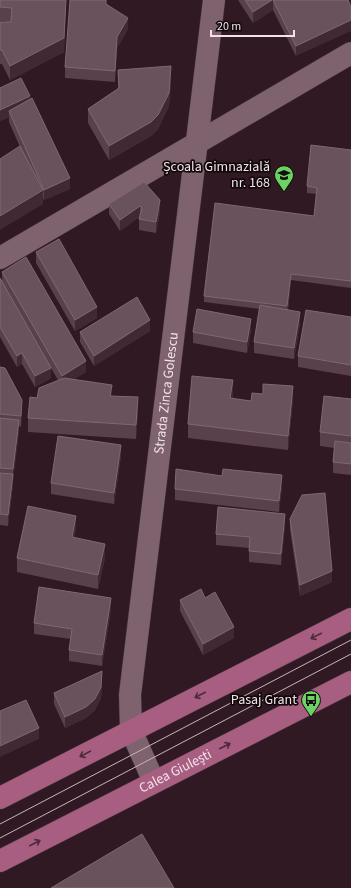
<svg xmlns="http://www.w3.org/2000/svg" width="351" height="888" font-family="'Source Sans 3',sans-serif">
	<rect width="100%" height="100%" fill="#301923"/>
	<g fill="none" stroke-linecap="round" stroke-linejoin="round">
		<!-- minor casing -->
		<g stroke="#47353d" stroke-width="23">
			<g id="minor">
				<path d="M 0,258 L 351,53"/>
				<path id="s1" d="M 154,782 L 131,730 L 130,695 L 214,0"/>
			</g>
		</g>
		<!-- major casing -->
		<g stroke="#47353d" stroke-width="23">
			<g id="major">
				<path d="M 0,798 L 351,619"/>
				<path id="s2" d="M 0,861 L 351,682"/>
			</g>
		</g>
		<!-- minor -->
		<use href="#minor" stroke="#7e626e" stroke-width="22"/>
		<!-- major -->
		<use href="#major" stroke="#a75e81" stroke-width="22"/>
		<!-- tram -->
		<path stroke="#c6b5bb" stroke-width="1" d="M 0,824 L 351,640
			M 0,838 L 351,654"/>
	</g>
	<!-- wall -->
	<path fill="#59404b" d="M 0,0 L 66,0 L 64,52 L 10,80 L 2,64 L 0,64 L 0,22 L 11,22 L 0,21 Z
		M 238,0 L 348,0 L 296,56 L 273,10 L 253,23 Z
		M 106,4 L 128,29 L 117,48 L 115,82 L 65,78 L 65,67 Z
		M 118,70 L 171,80 L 169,106 L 158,129 L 151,136 L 109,160 L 88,123 L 88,109 L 118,89 Z
		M 0,88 L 30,99 L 70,189 L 44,200 L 43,198 L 43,204 L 20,147 L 9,122 L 9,117 L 0,121 Z
		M 351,150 L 351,288 L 291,280 L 288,310 L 300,323 L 294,359 L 254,353 L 254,342 L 259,309 L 204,302 L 204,296 L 314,216 L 316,194 L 307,193 L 307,186 Z
		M 144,182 L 160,211 L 156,233 L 139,230 L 139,217 L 120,231 L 109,214 L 109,204 Z
		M 36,252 L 97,318 L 75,331 L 36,263 Z
		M 2,272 L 86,372 L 74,379 L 112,396 L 138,411 L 136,439 L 28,432 L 28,418 L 37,398 L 58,380 L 51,368 L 51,378 L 35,387 L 22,364 L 17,367 L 0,337 L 0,278 L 2,281 Z
		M 351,317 L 351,376 L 298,367 L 298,356 Z
		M 251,330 L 247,353 L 193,343 L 193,332 Z
		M 150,331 L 94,366 L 80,342 L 80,332 Z
		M 0,367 L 22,411 L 21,427 L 19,426 L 19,431 L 13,478 L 13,485 L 8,526 L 0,525 Z
		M 233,394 L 232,399 L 251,401 L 293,400 L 288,450 L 188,438 L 188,424 Z
		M 351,399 L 351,475 L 333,473 L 333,462 L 334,448 L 320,446 L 320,432 Z
		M 121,456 L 114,504 L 51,494 L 51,483 Z
		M 282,486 L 279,512 L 175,500 L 175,489 Z
		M 290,519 L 332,582 L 300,596 L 290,530 Z
		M 285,525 L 281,565 L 249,562 L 249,548 L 216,545 L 216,534 Z
		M 76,530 L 74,537 L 105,558 L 98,589 L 17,572 L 17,558 Z
		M 205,598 L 234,638 L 203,655 L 180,611 L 180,600 Z
		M 111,609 L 102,666 L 69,661 L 69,650 L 71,639 L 34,634 L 34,623 Z
		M 102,682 L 101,698 L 95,710 L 86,718 L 65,728 L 54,704 L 54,693 Z"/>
	<!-- shaded-wall -->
	<path fill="#412934" d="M 66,0 L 64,52 L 10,80 L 10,66 Z
		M 272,0 L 273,0 L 273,10 L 253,23 L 253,12 Z
		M 128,18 L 128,29 L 117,48 L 115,82 L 115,71 L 117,37 Z
		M 351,20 L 351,31 L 296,56 L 296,46 Z
		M 171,66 L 171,80 L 169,106 L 158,129 L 151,136 L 109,160 L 109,146 Z
		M 30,96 L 30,107 L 9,111 L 9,117 L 0,121 L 0,110 Z
		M 70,178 L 70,189 L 44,200 L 44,190 Z
		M 43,190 L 43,204 L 0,230 L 0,216 Z
		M 160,200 L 160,211 L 156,233 L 156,222 Z
		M 140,206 L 140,217 L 120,231 L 120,220 Z
		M 291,274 L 291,280 L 287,312 L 287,306 Z
		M 97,307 L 97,318 L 75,331 L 75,320 Z
		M 300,312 L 300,323 L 294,359 L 294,348 Z
		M 251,319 L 251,330 L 247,353 L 247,342 Z
		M 150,320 L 150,331 L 94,366 L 94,356 Z
		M 22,353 L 22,364 L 17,367 L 17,356 Z
		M 86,361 L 86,372 L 62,387 L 62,376 Z
		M 51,368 L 51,378 L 35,387 L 35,376 Z
		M 233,380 L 233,394 L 230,412 L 230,398 Z
		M 112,385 L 112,399 L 110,396 Z
		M 293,386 L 293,400 L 288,450 L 288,436 Z
		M 138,397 L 138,411 L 136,439 L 136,425 Z
		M 22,400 L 22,411 L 21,427 L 21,416 Z
		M 19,420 L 19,431 L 8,526 L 8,515 Z
		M 121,445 L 121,456 L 114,504 L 114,493 Z
		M 282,475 L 282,486 L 279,512 L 279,501 Z
		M 285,514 L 285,525 L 281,565 L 281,554 Z
		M 76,516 L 76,530 L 72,551 L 72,537 Z
		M 105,544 L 105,558 L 98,589 L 98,575 Z
		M 332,571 L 332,582 L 300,596 L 300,585 Z
		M 111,598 L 111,609 L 102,666 L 102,655 Z
		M 234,627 L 234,638 L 203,655 L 203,644 Z
		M 102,671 L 102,682 L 101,698 L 95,710 L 86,718 L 65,728 L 65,717 Z
		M 39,728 L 39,739 L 0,757 L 0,746 Z"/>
	<!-- building -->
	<path fill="#69525c" stroke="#7f6872" d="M 0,0 L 66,0 L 64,38 L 10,66 L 2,50 L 0,50 L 0,22 L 11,22 L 12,8 L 0,7 Z
		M 70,0 L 106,0 L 106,4 L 128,18 L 117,37 L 115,71 L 65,67 Z
		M 245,0 L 272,0 L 253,12 Z
		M 273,0 L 348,0 L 351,7 L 351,20 L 296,46 Z
		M 171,66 L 169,93 L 158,115 L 151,122 L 109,146 L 88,109 L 119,88 L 118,70 Z
		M 21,78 L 30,96 L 0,110 L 0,88 Z
		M 32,98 L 70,178 L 44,190 L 9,111 Z
		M 311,145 L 351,150 L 351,281 L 291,274 L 287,306 L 204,296 L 215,203 L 314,216 L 317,188 L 307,186 Z
		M 20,146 L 43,190 L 0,216 L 0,159 Z
		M 144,182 L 160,200 L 156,222 L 139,219 L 142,208 L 140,206 L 120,220 L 109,204 Z
		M 59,239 L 97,307 L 75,320 L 36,252 Z
		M 26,257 L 86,361 L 62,376 L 2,272 Z
		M 0,278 L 51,368 L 35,376 L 22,353 L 17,356 L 0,327 Z
		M 137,297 L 150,320 L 94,356 L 80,332 Z
		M 260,305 L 300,312 L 294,348 L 254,342 Z
		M 197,309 L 251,319 L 247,342 L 193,332 Z
		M 306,310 L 351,317 L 351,365 L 298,356 Z
		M 0,367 L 5,368 L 22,400 L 21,416 L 0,414 Z
		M 192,376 L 233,380 L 230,398 L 251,401 L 252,393 L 263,394 L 263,384 L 293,386 L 288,436 L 188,424 Z
		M 64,378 L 112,385 L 110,396 L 138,397 L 136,425 L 28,418 L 30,397 L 37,398 L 39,388 Z
		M 324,396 L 351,399 L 351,436 L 320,432 Z
		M 0,418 L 19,420 L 13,469 L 0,468 Z
		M 58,436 L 121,445 L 114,493 L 51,483 Z
		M 335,441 L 351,443 L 351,464 L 333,462 Z
		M 176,469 L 222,476 L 223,469 L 282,475 L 279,501 L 175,489 Z
		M 0,473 L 13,474 L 8,515 L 0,514 Z
		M 325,493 L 332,571 L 300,585 L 290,519 L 302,495 Z
		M 28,506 L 76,516 L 72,537 L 105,544 L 98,575 L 17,558 Z
		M 218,507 L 285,514 L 281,554 L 249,551 L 250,537 L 216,534 Z
		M 39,587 L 111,598 L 102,655 L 69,650 L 72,629 L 34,623 Z
		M 201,589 L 205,598 L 215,592 L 234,627 L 203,644 L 180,600 Z
		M 102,671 L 101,687 L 95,699 L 86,707 L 65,717 L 54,693 Z
		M 26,700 L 39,728 L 0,746 L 0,711 Z
		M 142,834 L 174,888 L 51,888 Z"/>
	<!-- one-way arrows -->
	<defs><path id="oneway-shaft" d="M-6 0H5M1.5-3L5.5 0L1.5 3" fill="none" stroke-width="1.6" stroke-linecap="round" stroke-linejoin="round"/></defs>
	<g stroke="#4d2a3b">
		<use href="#oneway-shaft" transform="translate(316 636) rotate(153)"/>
		<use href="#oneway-shaft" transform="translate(200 695) rotate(153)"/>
		<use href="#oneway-shaft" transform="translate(225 746) rotate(-27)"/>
		<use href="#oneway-shaft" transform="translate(85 754) rotate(152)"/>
		<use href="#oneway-shaft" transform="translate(35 843) rotate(-27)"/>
	</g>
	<!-- icons -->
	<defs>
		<g id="school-pin" transform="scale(1)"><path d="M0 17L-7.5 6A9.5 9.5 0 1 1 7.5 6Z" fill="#6cd362" stroke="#11080c"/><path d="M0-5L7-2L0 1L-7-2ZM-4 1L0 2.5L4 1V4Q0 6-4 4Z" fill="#111"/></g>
		<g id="bus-pin" transform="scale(1)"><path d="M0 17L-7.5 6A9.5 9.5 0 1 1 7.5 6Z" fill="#6cd362" stroke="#11080c"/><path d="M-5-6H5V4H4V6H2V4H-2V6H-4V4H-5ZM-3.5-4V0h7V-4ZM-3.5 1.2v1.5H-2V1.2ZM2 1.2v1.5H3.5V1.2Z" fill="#111"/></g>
	</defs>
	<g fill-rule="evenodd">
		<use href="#school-pin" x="284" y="175"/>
		<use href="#bus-pin" x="311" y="700"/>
	</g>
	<g text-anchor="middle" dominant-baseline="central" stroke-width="3.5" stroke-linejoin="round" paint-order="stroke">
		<!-- poi labels -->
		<g font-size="14" fill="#f3e3e9" stroke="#11080c" text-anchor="end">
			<text x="270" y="167">Școala Gimnazială<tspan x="270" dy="16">nr. 168</tspan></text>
			<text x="297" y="700">Pasaj Grant</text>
		</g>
		<!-- street labels -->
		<g font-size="14" fill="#f3e3e9" stroke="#11080c">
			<text stroke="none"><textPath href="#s1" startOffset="396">Strada Zinca Golescu</textPath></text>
			<text stroke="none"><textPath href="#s2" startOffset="197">Calea Giulești</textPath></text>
		</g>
	</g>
	<!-- scale -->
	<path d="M211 30v6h83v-6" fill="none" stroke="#f3e3e9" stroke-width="2"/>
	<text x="217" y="30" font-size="12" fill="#f3e3e9" stroke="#11080c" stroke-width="3" paint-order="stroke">20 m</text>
</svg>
